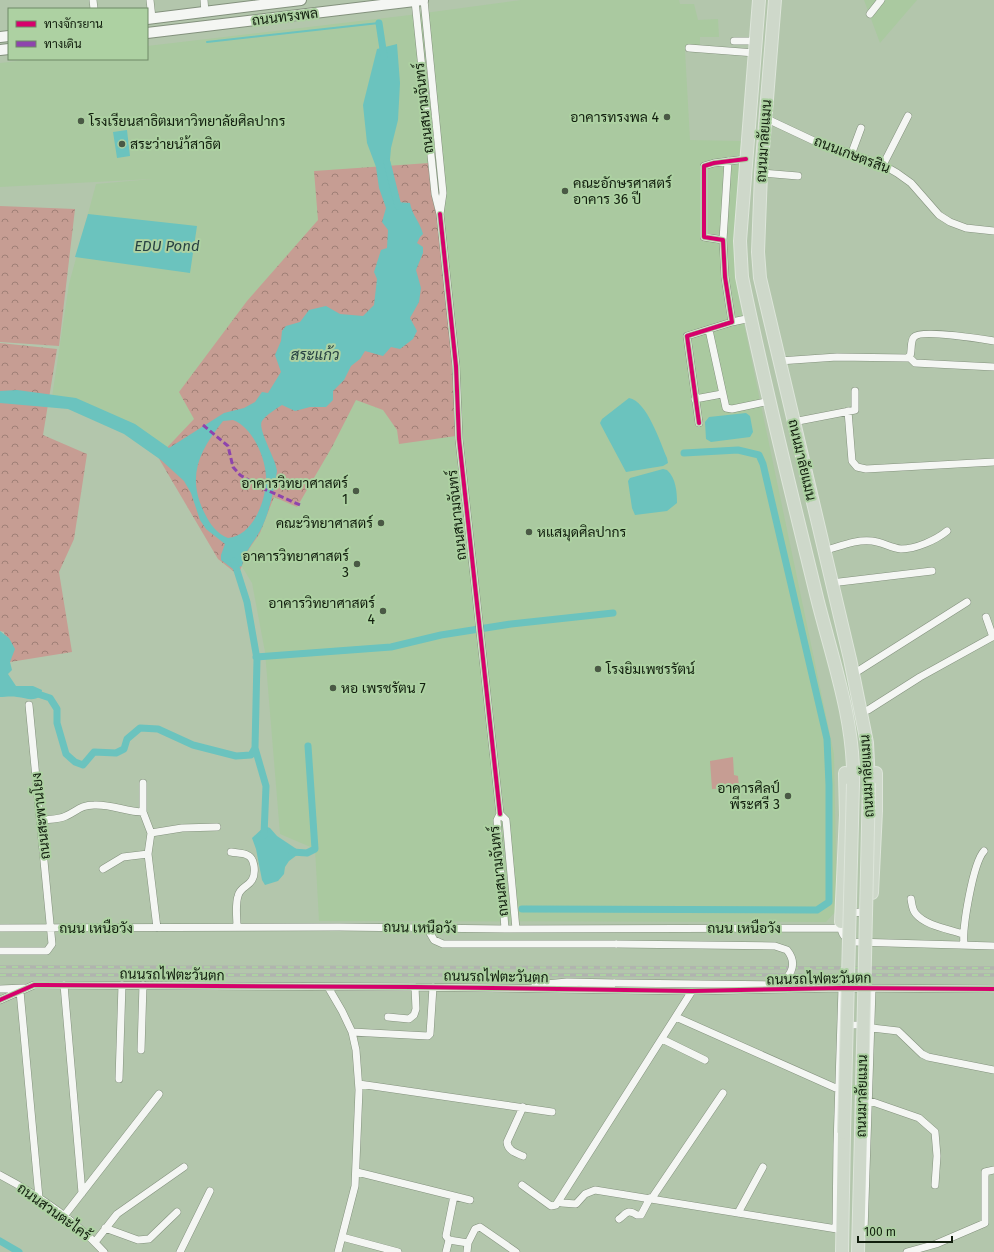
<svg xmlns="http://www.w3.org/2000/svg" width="994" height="1252" font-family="'Fira Sans',Sarabun,sans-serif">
	<defs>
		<pattern id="park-crowns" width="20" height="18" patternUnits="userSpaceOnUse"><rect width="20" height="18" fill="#c69d93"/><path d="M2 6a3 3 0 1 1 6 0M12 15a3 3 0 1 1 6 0" fill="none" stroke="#9f7f76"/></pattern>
	</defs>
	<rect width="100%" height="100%" fill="#b3c6ac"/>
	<!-- built -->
	<path fill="#aac9a0" d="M 521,0 L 679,0 L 680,4 L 694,4 L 698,20 L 718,19 L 719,37 L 700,37 L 700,50 L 685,50 L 690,140 L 741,141 L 734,244 L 740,305 L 834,754 L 837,910 L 826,922 L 319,921 L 315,849 L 280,834 L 265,652 L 252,583 L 183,470 L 145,435 L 52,397 L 69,284 L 96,184 L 152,179 L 0,187 L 0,63 L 35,59 L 147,59 L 147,46 L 410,15 Z
		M 864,0 L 917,0 L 880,43 Z"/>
	<!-- park -->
	<path fill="url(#park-crowns)" d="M 429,163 L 431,191 L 440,214 L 456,366 L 456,436 L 399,444 L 397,430 L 383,410 L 356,400 L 332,447 L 297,507 L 274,497 L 260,533 L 249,549 L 238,575 L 218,559 L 158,457 L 194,419 L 179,392 L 247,301 L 318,220 L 314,171 Z
		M 0,206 L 75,209 L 59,346 L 0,342 Z
		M 0,343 L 57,349 L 43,435 L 87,454 L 74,539 L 59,572 L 72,652 L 10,662 L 4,632 L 0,631 Z"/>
	<!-- garden -->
	<path fill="#c69d93" d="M 733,757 L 734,775 L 738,776 L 739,787 L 712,789 L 710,761 Z"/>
	<!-- water -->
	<path fill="#6bc3be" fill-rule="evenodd" d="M 397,44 L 400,83 L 398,120 L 391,148 L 389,171 L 397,202 L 410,203 C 412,215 420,222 423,234 L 420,237 L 417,243 L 423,247 L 423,253 L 416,270 L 421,288 L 419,302 L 410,318 L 417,331 L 413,339 L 400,349 L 391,347 L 383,356 L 365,351 L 360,359 L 351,366 L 344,380 L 333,391 L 333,400 L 326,407 L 310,407 L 295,411 L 282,405 C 276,409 266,415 262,421 C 257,429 276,459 277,471 C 274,489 269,515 260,531 C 253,544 245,550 242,566 L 233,569 L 221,560 L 221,555 L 225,544 L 206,529 L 200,520 L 191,493 L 184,481 L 161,460 L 124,434 L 68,409 L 0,403 L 0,391 L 17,390 L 76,398 L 135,424 L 169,448 L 224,413 L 244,408 L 255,402 L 262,392 L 268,393 L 281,372 L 275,355 L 281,341 L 282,331 L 286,326 L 300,322 L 309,310 L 326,306 L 340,314 L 363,316 L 374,305 L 377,279 L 374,272 L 381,250 L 387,248 L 388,230 L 382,222 L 386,208 L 379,188 L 376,167 L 367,143 L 363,105 L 377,49 ZM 233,420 C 252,427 265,456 266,476 C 267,498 254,536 228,538 C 217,534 210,524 205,514 C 186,477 199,451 223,421 Z
		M 127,130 L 130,156 L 117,158 L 113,132 Z
		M 88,214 L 197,226 L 190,273 L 75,257 Z
		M 629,398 C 647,401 660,442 667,458 L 668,463 L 663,466 L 626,472 L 602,427 L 600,423 L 602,419 Z
		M 746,413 L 750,416 L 753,432 L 750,437 L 711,442 L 706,439 L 705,422 L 709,417 Z
		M 663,469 L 667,470 C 676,478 677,492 677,503 L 667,511 L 635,515 L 632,508 L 628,481 L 630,478 Z
		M 0,631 L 9,638 L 15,649 L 10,662 L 12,670 L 8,674 L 16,686 L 33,686 L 42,690 L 41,696 C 32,702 27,698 17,697 C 11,696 5,697 0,697 Z
		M 265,826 L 270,828 L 277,836 L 301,852 L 289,861 L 285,867 L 284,874 L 278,881 L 265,885 L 262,880 L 256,849 L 252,838 Z"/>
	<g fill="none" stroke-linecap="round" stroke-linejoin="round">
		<!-- stream -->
		<path stroke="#6bc3be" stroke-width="2" d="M 207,42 L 379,23"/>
		<!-- canal -->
		<path stroke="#6bc3be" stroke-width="7" d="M 379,23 L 384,56
			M 387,162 L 398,206
			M 256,657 L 391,647 L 441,635 L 511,624 L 613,613
			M 32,692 L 50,698 L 57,709 L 57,723 L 66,754 L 75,762 L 83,765 L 94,752 L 116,753 L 124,749 L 127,739 L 140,728 L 158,729 L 193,745 L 236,756 L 251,755 L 255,748 L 257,659 L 247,602 L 234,561
			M 255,748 L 266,786 L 264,835
			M 292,852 L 307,853 L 315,849 L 308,746
			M 522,909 L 817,910 L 829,902 L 829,785 L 827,739 L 763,464 L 759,455 L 738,450 L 684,453
			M 0,1241 L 19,1252"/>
		<!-- minor casing -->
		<g stroke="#83917d" stroke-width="8">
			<path id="minor" d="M 93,0 L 94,9
				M 150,0 L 152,18
				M 204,0 L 205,12
				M 415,1 L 435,194 L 440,214 L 443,193 L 424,0
				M 870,14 L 881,0
				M 734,41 L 756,41
				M 689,48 L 755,53
				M 765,118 L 814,141 L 883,165 L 897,173 L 911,183 L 939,215 L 950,222 L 966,228 L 994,231
				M 851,155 L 861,128
				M 883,165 L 908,116
				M 761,173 L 798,176
				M 440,214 L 456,366 L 459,439 L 500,814
				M 723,240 L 728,161
				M 732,322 L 751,318
				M 709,330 L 726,408 L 732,409 L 770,401
				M 909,357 L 915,363 L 994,367
				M 779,361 L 837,357 L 907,358 L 910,356 C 912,351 910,341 914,337 C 921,329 981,339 994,341
				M 695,399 L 722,394
				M 848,411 L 852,461 L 857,467 L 866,469 L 994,462
				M 793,422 L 855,410 L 855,391
				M 699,423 L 687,336 L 732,322 L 725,277 L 723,240 L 704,237 L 704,166 L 714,163 L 746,159
				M 823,551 C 839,547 855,539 872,541 C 882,542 891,548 901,549 C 916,549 936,540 947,531
				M 831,583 L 932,571
				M 986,617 L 993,637
				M 858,671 L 967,602
				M 868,710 L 920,677 L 994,636
				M 143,783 L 143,812 L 151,833 L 148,854 L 157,928
				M 41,820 C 49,819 58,820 66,816 C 77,811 81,805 94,805 C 112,804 126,812 143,812
				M 151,833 L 182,828 L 217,827
				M 231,852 C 236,853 243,853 247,855 C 255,858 256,873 252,880 C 248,887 240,887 238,896 C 235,905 237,918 237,927
				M 103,869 L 123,857 L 148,854
				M 911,899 C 912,904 912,910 916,914 C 926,926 949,929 963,934
				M 847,915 L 859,912 L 868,918
				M 841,923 C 840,933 845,940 854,942 L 994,946
				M 0,928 L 339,927 L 505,929 L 840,928
				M 427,928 L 434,940 L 443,944 L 617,944
				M 505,929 L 497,820 L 500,814 L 506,820 L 516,929
				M 964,945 C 962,928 973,863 984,851
				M 0,951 L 47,951 L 52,944 L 29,705
				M 64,985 L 82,1193
				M 535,985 L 567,982 L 615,983
				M 328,987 L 342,1011 L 352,1032 L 356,1050 L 359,1090 L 355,1186 L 338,1252
				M 0,989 L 24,988
				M 20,991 L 39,1198
				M 0,1000 L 34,985 L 43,985 L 415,987 L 692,991 L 842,988 L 994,989
				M 388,1017 L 409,1019 L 414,1015 L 416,1009 L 415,987
				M 676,1017 L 838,1089
				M 844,1021 L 850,1025 L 867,1025
				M 872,1028 L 898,1031 L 922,1054 L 928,1057 L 994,1070
				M 352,1032 L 428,1036 L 430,1034 L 433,987
				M 662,1039 L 705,1060
				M 141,1050 L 143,985
				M 119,1079 L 122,985
				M 359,1084 L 552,1112
				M 870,1101 L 919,1118 L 935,1132 L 937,1156 L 935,1185
				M 523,1107 L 507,1142 C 508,1151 516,1153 523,1156
				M 357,1172 L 470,1200
				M 0,1175 C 38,1195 75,1220 104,1252
				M 522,1185 L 551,1206 L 556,1205 L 692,991
				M 652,1198 L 723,1093
				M 562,1203 L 576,1204 L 585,1194 L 595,1190 L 843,1230
				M 738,1213 L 763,1167
				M 64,1216 L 159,1094
				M 619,1219 C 627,1213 627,1209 637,1215 L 641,1215 L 650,1198
				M 105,1228 L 138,1240 L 149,1239 L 177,1212
				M 836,1229 L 837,1145 L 842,988
				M 864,1232 L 872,989
				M 342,1237 L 398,1252
				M 449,1240 L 468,1243 L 475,1229 L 480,1227 L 516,1252
				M 95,1242 L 117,1214 L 184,1167
				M 180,1252 L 210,1191
				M 446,1252 L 449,1240 L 446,1236 L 454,1196
				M 467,1252 L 468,1243
				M 907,1252 L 936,1244 L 985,1223 L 985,1172 L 994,1170"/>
		</g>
		<!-- secondary casing -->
		<g stroke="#83917d" stroke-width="12">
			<path id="secondary" d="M 147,19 L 301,0
				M 147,33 L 423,0
				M 0,37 L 9,36
				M 0,50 L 9,49"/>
		</g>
		<!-- trunk casing -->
		<g stroke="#dde5da" stroke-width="14">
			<path id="trunk" d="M 759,0 L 740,241 L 742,277 C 764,385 791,491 817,598 C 832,658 855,721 853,784
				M 775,0 L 761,173 L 758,252 L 760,278 L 850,659 L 867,743 L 869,783
				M 872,893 L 876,811 L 876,773
				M 841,922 L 846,815 L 845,773
				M 842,1252 L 844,1133
				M 858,1252 L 861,1133"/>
		</g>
		<!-- minor -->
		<use href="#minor" stroke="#f4f6f3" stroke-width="7"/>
		<!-- secondary -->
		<use href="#secondary" stroke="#f4f6f3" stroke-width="10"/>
		<!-- trunk -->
		<use href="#trunk" stroke="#ced8ca" stroke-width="12"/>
		<!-- rail casing -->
		<g stroke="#b0b4ae" stroke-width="3.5">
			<path id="rail" d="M 0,967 L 994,968
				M 0,975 L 994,975"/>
		</g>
		<!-- rail -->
		<use href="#rail" stroke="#add1a2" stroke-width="2" stroke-dasharray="6" stroke-linecap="butt"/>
		<!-- minor-bridge casing -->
		<g stroke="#83917d" stroke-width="8" stroke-linecap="butt">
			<path id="minor-bridge" d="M 615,983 L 774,985 C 790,980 799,965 787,950 L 775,946 L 617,944"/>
		</g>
		<!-- trunk-bridge casing -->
		<g stroke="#dde5da" stroke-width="14" stroke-linecap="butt">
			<path id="trunk-bridge" d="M 844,1133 L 853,784
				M 861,1133 L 869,783"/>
		</g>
		<!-- minor-bridge -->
		<use href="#minor-bridge" stroke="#f4f6f3" stroke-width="7"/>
		<!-- trunk-bridge -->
		<use href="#trunk-bridge" stroke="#ced8ca" stroke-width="12"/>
		<!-- quiet -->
		<path stroke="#8e44ad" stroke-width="3" stroke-dasharray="6 3" stroke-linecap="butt" d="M 203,425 L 228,446 L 233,467 L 240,475 L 262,488 L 300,505"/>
		<!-- cycleway casing -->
		<g stroke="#add1a2" stroke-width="6">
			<path id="cycleway" d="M 440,214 L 456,366 L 459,439 L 500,814
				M 699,423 L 687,336 L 732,322 L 725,277 L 723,240 L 704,237 L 704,166 L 714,163 L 746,159
				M 0,1000 L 34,985 L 43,985 L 415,987 L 692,991 L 842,988 L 994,989"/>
		</g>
		<!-- cycleway -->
		<use href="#cycleway" stroke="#d6006c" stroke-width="4"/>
	</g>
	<!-- markers -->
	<g fill="#4a5945" stroke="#add1a2" stroke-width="1.5">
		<circle cx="667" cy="117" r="4"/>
		<circle cx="81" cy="121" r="4"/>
		<circle cx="122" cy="144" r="4"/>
		<circle cx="565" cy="191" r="4"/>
		<circle cx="356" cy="491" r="4"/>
		<circle cx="381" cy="523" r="4"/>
		<circle cx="529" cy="532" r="4"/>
		<circle cx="357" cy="564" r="4"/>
		<circle cx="383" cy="611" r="4"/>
		<circle cx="598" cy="669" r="4"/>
		<circle cx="333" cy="688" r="4"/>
		<circle cx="788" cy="796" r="4"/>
	</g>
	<g text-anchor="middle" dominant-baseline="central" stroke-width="4" stroke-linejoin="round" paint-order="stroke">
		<!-- street labels -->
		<g font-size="14" fill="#111e0d" stroke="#add1a2">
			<text transform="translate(285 17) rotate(-7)">ถนนทรงพล</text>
			<text transform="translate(424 108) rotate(-96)">ถนนสนามจันทร์</text>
			<text transform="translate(764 141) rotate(-86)">ถนนมาลัยแมน</text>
			<text transform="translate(852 155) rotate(21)">ถนนเกษตรสิน</text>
			<text transform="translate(802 460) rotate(77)">ถนนมาลัยแมน</text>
			<text transform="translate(457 515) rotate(-96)">ถนนสนามจันทร์</text>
			<text transform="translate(867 776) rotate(-93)">ถนนมาลัยแมน</text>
			<text transform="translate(41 816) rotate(-96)">ถนนสะพานโยง</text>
			<text transform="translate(499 871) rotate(-96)">ถนนสนามจันทร์</text>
			<text x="96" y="928">ถนน เหนือวัง</text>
			<text transform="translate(420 928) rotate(1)">ถนน เหนือวัง</text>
			<text x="744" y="928">ถนน เหนือวัง</text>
			<text transform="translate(172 975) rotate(1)">ถนนรถไฟตะวันตก</text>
			<text transform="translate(496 977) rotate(1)">ถนนรถไฟตะวันตก</text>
			<text transform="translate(819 979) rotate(-1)">ถนนรถไฟตะวันตก</text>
			<text transform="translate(862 1096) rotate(-89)">ถนนมาลัยแมน</text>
			<text transform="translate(54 1212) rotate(36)">ถนนสวนตะไคร้</text>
		</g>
		<!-- poi labels -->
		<g font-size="14" fill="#111e0d" stroke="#add1a2" text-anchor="end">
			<text x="659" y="117">อาคารทรงพล 4</text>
			<text x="89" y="121" text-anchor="start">โรงเรียนสาธิตมหาวิทยาลัยศิลปากร</text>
			<text x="130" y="144" text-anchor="start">สระว่ายนำ้สาธิต</text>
			<text x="573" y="183" text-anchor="start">คณะอักษรศาสตร์<tspan x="573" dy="16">อาคาร 36 ปี</tspan></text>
			<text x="348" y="483">อาคารวิทยาศาสตร์<tspan x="348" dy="16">1</tspan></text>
			<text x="373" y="523">คณะวิทยาศาสตร์</text>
			<text x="537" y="532" text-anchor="start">หแสมุดศิลปากร</text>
			<text x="349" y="556">อาคารวิทยาศาสตร์<tspan x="349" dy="16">3</tspan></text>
			<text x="375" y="603">อาคารวิทยาศาสตร์<tspan x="375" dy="16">4</tspan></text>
			<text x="606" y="669" text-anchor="start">โรงยิมเพชรรัตน์</text>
			<text x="341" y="688" text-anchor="start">หอ เพรชรัตน 7</text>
			<text x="780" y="788">อาคารศิลป์<tspan x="780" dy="16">พีระศรี 3</tspan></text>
		</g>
		<!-- water labels -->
		<g font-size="15" font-style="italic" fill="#284243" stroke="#add1a2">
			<text x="167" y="246">EDU Pond</text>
			<text x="315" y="355">สระแก้ว</text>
		</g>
	</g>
	<!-- legend -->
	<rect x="8" y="8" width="140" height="52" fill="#add1a2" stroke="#6f8966"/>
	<rect x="16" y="21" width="20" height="6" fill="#d6006c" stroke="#6f8966"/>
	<text x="44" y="28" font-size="12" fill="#111e0d">ทางจักรยาน</text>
	<rect x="16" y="41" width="20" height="6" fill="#8e44ad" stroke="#6f8966"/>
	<text x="44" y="48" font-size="12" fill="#111e0d">ทางเดิน</text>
	<!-- scale -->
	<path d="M858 1236v6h94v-6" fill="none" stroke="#111e0d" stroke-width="2"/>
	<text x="864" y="1236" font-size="12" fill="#111e0d" stroke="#add1a2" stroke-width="3" paint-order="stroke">100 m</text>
</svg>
